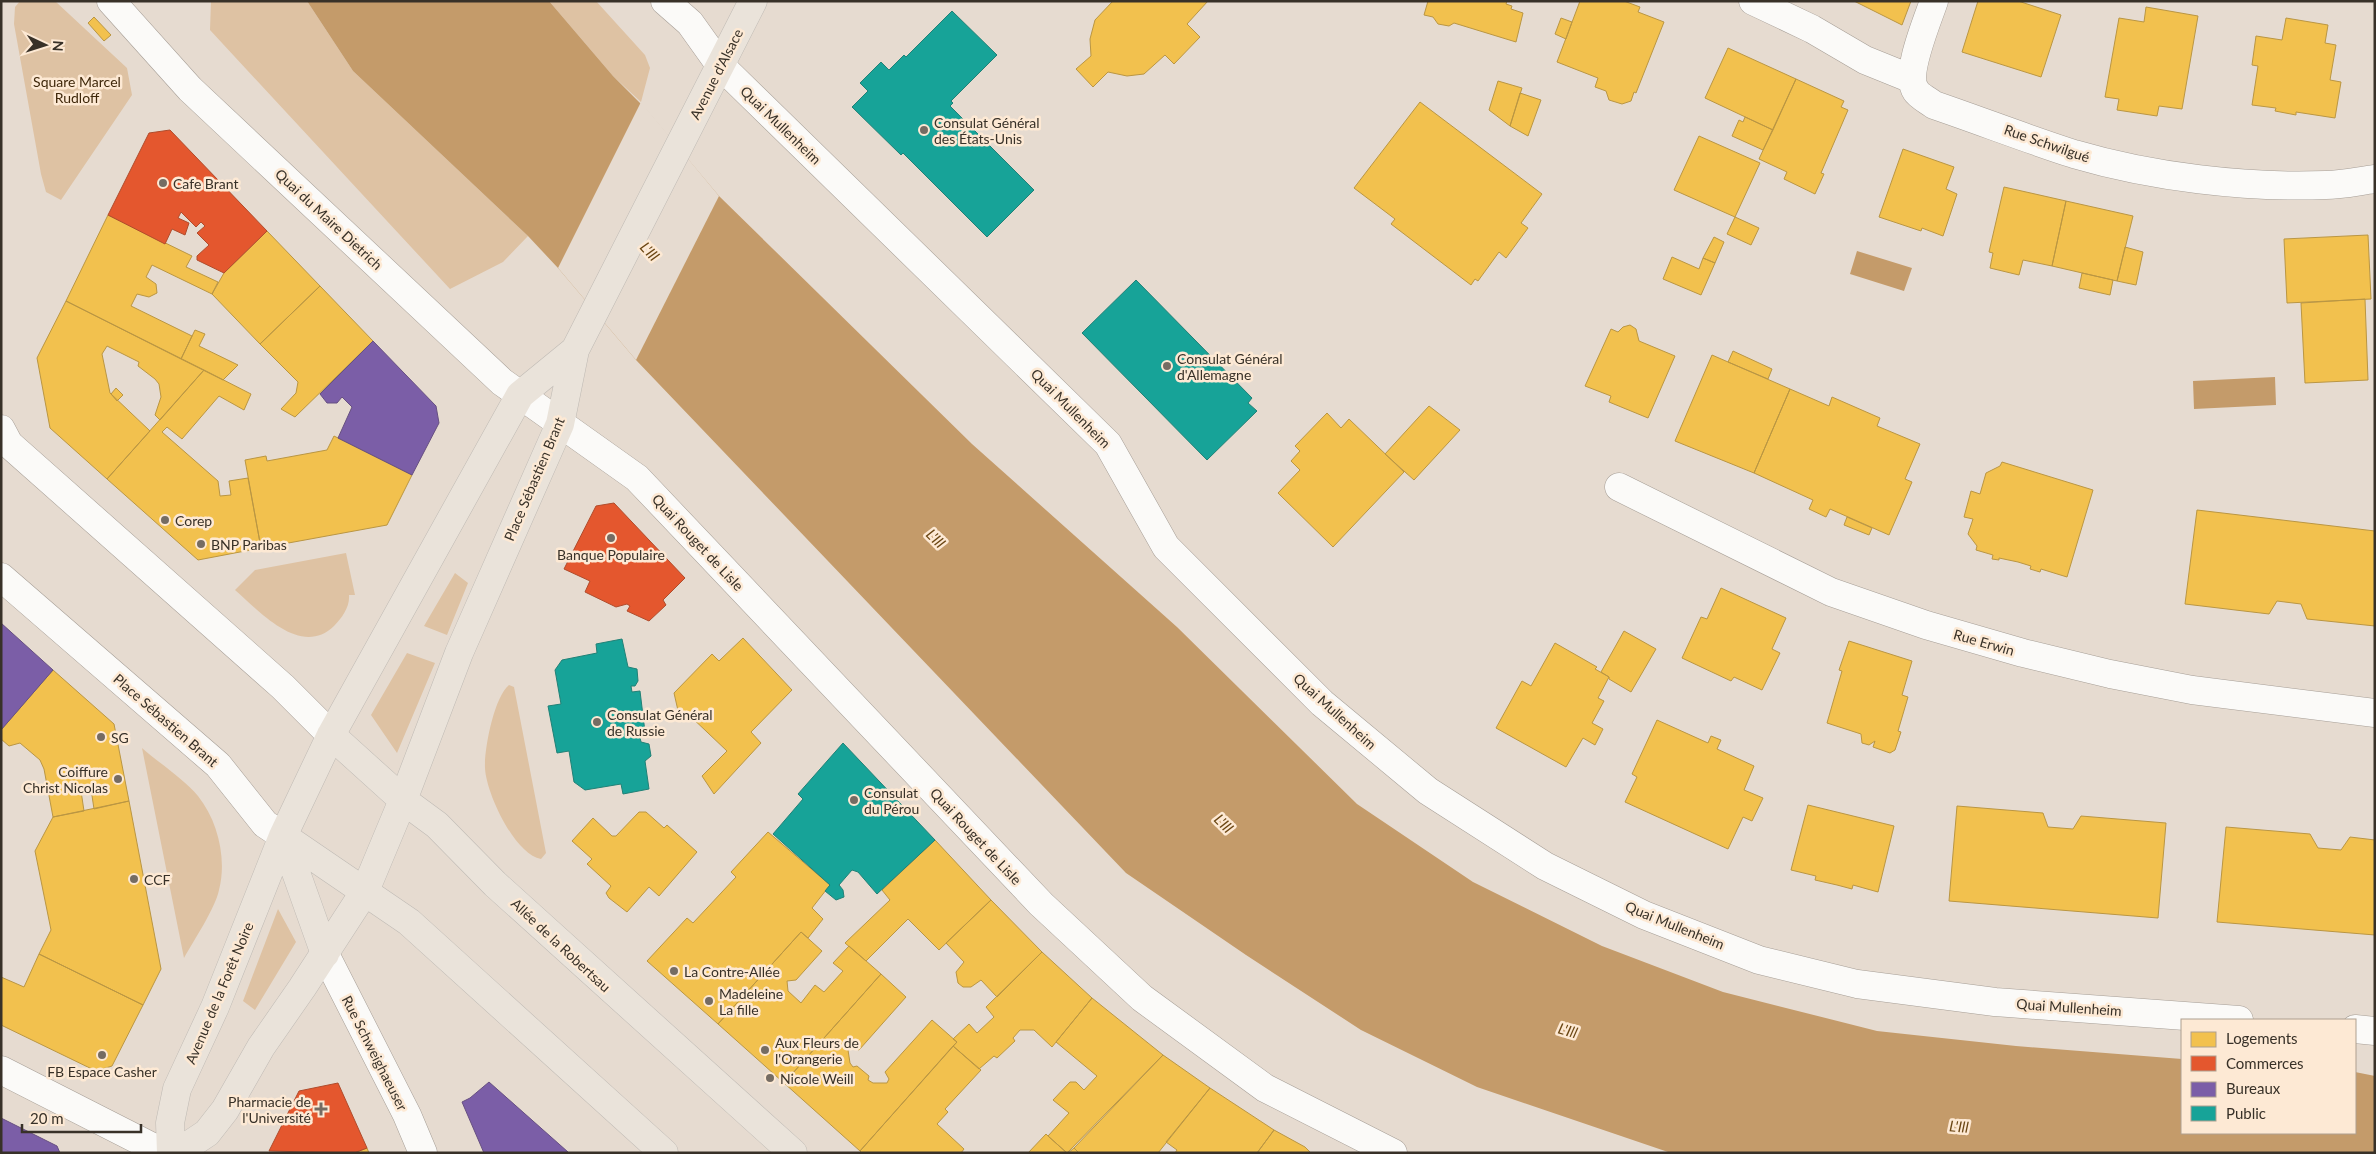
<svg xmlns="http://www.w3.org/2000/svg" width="2376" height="1154" font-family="Lato,sans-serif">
	<rect width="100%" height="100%" fill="#e6dbd0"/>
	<!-- green -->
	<path fill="#dec2a3" d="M 20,1 L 55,1 L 127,68 L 132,95 L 61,200 L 46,192 L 41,174 L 14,24 L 15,7 Z
		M 211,1 L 307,1 L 353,71 L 528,236 L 503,262 L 450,289 L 210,30 Z
		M 549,1 L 596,1 L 645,55 L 650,68 L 641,102 L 613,76 Z
		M 346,553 L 355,595 L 349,595 C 350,607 342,618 334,626 C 301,658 260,612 235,590 L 255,570 Z
		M 455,573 L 468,583 L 447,635 L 424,626 Z
		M 407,653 L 435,663 L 397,753 L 371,715 Z
		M 509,685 L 514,687 L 546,853 L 541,859 C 515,855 486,793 485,768 C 484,750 494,697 509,685 Z
		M 142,748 C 159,763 184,779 198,796 C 218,821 227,859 219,890 C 215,909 194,940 184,958 Z
		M 278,909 L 296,942 L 255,1010 L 243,1001 Z"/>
	<!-- water -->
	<path fill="#c49b6a" d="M 307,1 L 549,1 L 613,76 L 645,108 L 719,196 L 972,444 L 1177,627 L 1357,804 L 1473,882 L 1602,946 L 1723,992 L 1877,1031 L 2016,1046 L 2182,1059 L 2182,1133 L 2355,1133 L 2355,1072 L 2375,1076 L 2375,1153 L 1671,1153 L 1477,1087 L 1361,1030 L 1246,955 L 1126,873 L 636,360 L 558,268 L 528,236 L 353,71 Z
		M 1857,251 L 1912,268 L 1904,291 L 1850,274 Z
		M 2275,377 L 2276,405 L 2194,409 L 2193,381 Z"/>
	<!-- pier -->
	<path fill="#e6dbd0" d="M 641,102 L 719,196 L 636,360 L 558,268 Z"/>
	<!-- homes -->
	<path fill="#f2c14e" stroke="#ba9643" d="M 1113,1 L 1208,1 L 1187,24 L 1200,37 L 1174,64 L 1165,55 L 1144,74 L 1127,76 L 1108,72 L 1093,87 L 1076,69 L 1091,56 L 1090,39 L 1095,20 Z
		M 1428,1 L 1507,1 L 1506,4 L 1512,6 L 1511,9 L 1523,13 L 1516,42 L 1454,23 L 1449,26 L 1438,24 L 1433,17 L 1424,15 Z
		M 1580,1 L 1624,1 L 1640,7 L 1638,12 L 1664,22 L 1636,93 L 1634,92 L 1631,101 L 1622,104 L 1609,100 L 1606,91 L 1595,87 L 1598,78 L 1557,62 Z
		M 1854,1 L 1911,1 L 1902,25 Z
		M 1978,1 L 2018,1 L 2061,15 L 2041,77 L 1962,52 Z
		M 2146,7 L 2198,16 L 2182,109 L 2159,106 L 2157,116 L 2117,110 L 2119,99 L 2105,97 L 2119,18 L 2144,22 Z
		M 94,17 L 111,35 L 104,41 L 88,23 Z
		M 1561,18 L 1572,22 L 1566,39 L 1555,34 Z
		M 2286,18 L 2328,25 L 2325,43 L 2336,45 L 2330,80 L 2341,82 L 2335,118 L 2296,112 L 2296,115 L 2275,111 L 2276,108 L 2252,105 L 2258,66 L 2252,65 L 2256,36 L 2282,40 Z
		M 1728,48 L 1796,79 L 1773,130 L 1705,98 Z
		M 1796,79 L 1844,101 L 1841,107 L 1848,110 L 1821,173 L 1824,174 L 1815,194 L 1784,179 L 1787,172 L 1759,159 Z
		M 1498,81 L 1522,88 L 1510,126 L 1489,110 Z
		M 1520,93 L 1541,100 L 1528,136 L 1510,126 Z
		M 1420,102 L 1542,194 L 1521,223 L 1528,228 L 1506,258 L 1499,252 L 1478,281 L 1475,279 L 1471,285 L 1391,224 L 1395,219 L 1354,188 Z
		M 1745,117 L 1773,130 L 1763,150 L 1732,136 L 1739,120 L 1743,122 Z
		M 1699,136 L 1760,163 L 1735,217 L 1674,190 Z
		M 1903,149 L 1954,167 L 1946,189 L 1957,194 L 1943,236 L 1922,228 L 1921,231 L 1879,217 Z
		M 2004,187 L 2066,201 L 2052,266 L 2023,260 L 2019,275 L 1990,268 L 1993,253 L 1989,252 Z
		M 2066,201 L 2133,216 L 2117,281 L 2052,266 Z
		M 108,215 L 192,256 L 186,267 L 218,282 L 212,294 L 152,265 L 146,277 L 156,284 L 157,293 L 149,297 L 137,294 L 131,306 L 192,336 L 181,359 L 66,301 Z
		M 1735,217 L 1759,228 L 1751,245 L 1727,234 Z
		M 267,231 L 320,286 L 260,344 L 212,294 L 224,273 Z
		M 2368,235 L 2371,299 L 2287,303 L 2284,239 Z
		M 1714,237 L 1724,242 L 1715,263 L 1703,258 Z
		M 2125,247 L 2143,252 L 2136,285 L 2117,281 Z
		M 1672,257 L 1699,269 L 1703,258 L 1715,263 L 1701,295 L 1663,279 Z
		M 2082,273 L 2113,280 L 2110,295 L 2079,288 Z
		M 320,286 L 373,341 L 295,417 L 281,409 L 296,393 L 298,382 L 260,344 Z
		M 2365,299 L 2368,380 L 2305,383 L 2301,303 Z
		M 66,301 L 204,370 L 160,420 L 155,415 L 161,397 L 159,384 L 155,379 L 138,366 L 139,362 L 107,346 L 102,354 L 110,393 L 150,431 L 107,479 L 50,428 L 37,358 Z
		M 1630,325 L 1636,329 L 1639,341 L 1675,356 L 1648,418 L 1609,402 L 1611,396 L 1585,386 L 1611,329 L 1618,332 L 1623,327 Z
		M 195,330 L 205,334 L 199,346 L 238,365 L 223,380 L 181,359 Z
		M 1733,351 L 1772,369 L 1768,379 L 1728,362 Z
		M 1712,355 L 1790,389 L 1754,473 L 1675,441 Z
		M 204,370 L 251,394 L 244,410 L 219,396 L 182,439 L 167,427 L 162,432 L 218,481 L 220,496 L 231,495 L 229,481 L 248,478 L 261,548 L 198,560 L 107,479 Z
		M 116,388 L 123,395 L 117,401 L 111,394 Z
		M 1790,389 L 1829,406 L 1832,397 L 1880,418 L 1877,426 L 1920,444 L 1905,479 L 1912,482 L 1889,535 L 1830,509 L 1826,517 L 1809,509 L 1813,500 L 1754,473 Z
		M 1429,406 L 1460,430 L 1414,480 L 1385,454 Z
		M 1327,413 L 1341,428 L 1349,419 L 1404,472 L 1333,547 L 1278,493 L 1300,470 L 1291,461 L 1300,451 L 1295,446 Z
		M 334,436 L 412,475 L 387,525 L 261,548 L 245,460 L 266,456 L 267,461 L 327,450 Z
		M 2002,462 L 2093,490 L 2067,577 L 2041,569 L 2040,572 L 2030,569 L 2031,566 L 2018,562 L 1999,558 L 1999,560 L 1992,559 L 1993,555 L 1976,550 L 1977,546 L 1968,534 L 1973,519 L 1964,517 L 1971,491 L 1980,494 L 1986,473 L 2000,466 Z
		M 2197,510 L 2375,531 L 2375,626 L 2307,619 L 2301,604 L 2277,601 L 2269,614 L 2185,604 Z
		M 1847,517 L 1872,528 L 1869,535 L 1844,525 Z
		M 1721,588 L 1786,618 L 1772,649 L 1780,653 L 1762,690 L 1734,677 L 1731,681 L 1682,658 L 1701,617 L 1707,619 Z
		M 1624,631 L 1656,649 L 1631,692 L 1609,679 L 1609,677 L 1601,672 Z
		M 743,638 L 792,690 L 751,732 L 761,743 L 714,794 L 702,776 L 727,751 L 688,714 L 679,715 L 674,693 L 712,654 L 719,661 Z
		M 1849,641 L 1912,661 L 1902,695 L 1908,697 L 1898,731 L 1901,732 L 1895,750 L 1890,753 L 1873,747 L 1875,741 L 1869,745 L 1862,743 L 1861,734 L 1827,723 L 1842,671 L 1839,670 Z
		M 1555,643 L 1597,667 L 1595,669 L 1609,677 L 1598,698 L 1604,701 L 1592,723 L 1603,729 L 1595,745 L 1583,738 L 1566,767 L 1496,728 L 1522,681 L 1531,686 Z
		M 53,670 L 114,724 L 129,801 L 94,809 L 91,789 L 81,791 L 84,811 L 53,817 L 44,769 L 40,760 L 20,743 L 9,746 L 1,739 L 1,730 Z
		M 1657,720 L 1708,743 L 1711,736 L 1721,740 L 1717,749 L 1754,766 L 1744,790 L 1763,798 L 1752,821 L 1743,817 L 1728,849 L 1625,802 L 1637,777 L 1632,774 Z
		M 129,801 L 161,969 L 143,1005 L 39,954 L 51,930 L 35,851 L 53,817 Z
		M 1808,805 L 1894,826 L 1878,892 L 1853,885 L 1852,889 L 1837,885 L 1815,880 L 1816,876 L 1791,870 Z
		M 1957,806 L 2043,813 L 2048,827 L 2073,829 L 2081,816 L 2166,823 L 2158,918 L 1949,901 Z
		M 639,812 L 646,812 L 664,828 L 667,825 L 697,852 L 659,896 L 649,887 L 627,912 L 609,898 L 606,893 L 611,886 L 587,864 L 592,859 L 572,841 L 593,818 L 612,836 L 616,836 Z
		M 2226,827 L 2310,834 L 2318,848 L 2341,850 L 2350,837 L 2375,840 L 2375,935 L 2217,922 Z
		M 768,832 L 830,885 L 812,908 L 823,919 L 808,938 L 801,932 L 718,1024 L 647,961 L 687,918 L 693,923 L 736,877 L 731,872 Z
		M 935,840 L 991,900 L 939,950 L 908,919 L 866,961 L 845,943 L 890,900 L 882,890 Z
		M 991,900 L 1042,952 L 997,997 L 981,980 L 971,987 L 963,987 L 958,983 L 956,972 L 964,962 L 946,943 Z
		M 801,932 L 822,951 L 796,980 L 787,981 L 788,991 L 801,1003 L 815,985 L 824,992 L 843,971 L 833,963 L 849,946 L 881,974 L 784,1083 L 718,1024 Z
		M 1042,952 L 1092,998 L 1052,1047 L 1034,1030 L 1020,1030 L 1013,1038 L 1015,1041 L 997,1058 L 994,1056 L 979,1069 L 953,1046 L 957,1042 L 953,1039 L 969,1024 L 977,1033 L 994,1017 L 986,1007 Z
		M 39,954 L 143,1005 L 112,1066 L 96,1071 L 1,1025 L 1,977 L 24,987 Z
		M 881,974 L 906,997 L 859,1050 L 851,1046 L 848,1050 L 850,1063 L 853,1067 L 857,1066 L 869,1076 L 868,1080 L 873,1083 L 887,1083 L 889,1079 L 885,1072 L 932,1020 L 957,1042 L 860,1151 L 784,1083 Z
		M 1092,998 L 1163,1055 L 1067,1153 L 1048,1136 L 1069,1113 L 1053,1100 L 1070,1082 L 1076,1082 L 1084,1090 L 1097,1076 L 1056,1042 Z
		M 953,1046 L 981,1070 L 945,1109 L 948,1112 L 937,1124 L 964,1149 L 961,1153 L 862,1153 L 860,1151 Z
		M 1163,1055 L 1210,1088 L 1158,1153 L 1079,1153 L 1074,1148 Z
		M 1210,1088 L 1274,1130 L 1257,1153 L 1175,1153 L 1177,1150 L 1166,1142 Z
		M 1274,1130 L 1305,1147 L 1311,1153 L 1257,1153 Z
		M 1046,1134 L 1048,1136 L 1067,1153 L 1028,1153 Z
		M 367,1148 L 369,1153 L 354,1153 Z
		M 1074,1148 L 1079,1153 L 1068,1153 Z"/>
	<!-- shops -->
	<path fill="#e4572e" stroke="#b04c2c" d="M 170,130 L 267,231 L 224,273 L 197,260 L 197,256 L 209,245 L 197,233 L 205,226 L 201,222 L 196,227 L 181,212 L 178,218 L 189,223 L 185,235 L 172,229 L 165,244 L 108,215 L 149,133 Z
		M 614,503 L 685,578 L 663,600 L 666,605 L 649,621 L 627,611 L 630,606 L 627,604 L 616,607 L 585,592 L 590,581 L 564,569 L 596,506 Z
		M 338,1083 L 367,1148 L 354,1153 L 269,1151 L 299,1091 Z"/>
	<!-- offices -->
	<path fill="#7b5ea7" stroke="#675081" d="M 373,341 L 436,406 L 439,423 L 412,475 L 338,438 L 352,407 L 342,397 L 337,403 L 327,403 L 320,394 Z
		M 1,623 L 53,670 L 1,730 Z
		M 489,1082 L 568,1152 L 569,1153 L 484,1153 L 462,1102 L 470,1098 Z
		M 1,1118 L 57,1146 L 60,1153 L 1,1153 Z"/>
	<!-- public -->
	<path fill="#17a398" stroke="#218176" d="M 952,11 L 997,55 L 951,101 L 953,103 L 950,106 L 1034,190 L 987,237 L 903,153 L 901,155 L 852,107 L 868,91 L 860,83 L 881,62 L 889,70 L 904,55 L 906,57 Z
		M 1136,280 L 1252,398 L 1248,403 L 1257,411 L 1207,460 L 1082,333 Z
		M 622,639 L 628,667 L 637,669 L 638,681 L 635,686 L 631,686 L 632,692 L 640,691 L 645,732 L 639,733 L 641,742 L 649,744 L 651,756 L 645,761 L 649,789 L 623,794 L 621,784 L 585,790 L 574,782 L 569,751 L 557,753 L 548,706 L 561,704 L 555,670 L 562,660 L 597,653 L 596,644 Z
		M 843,743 L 935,840 L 877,894 L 858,872 L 852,870 L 839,885 L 843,890 L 844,897 L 836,900 L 825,891 L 830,885 L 773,834 L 803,799 L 798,794 Z"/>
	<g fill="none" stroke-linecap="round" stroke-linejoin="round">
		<!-- minor casing -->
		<g stroke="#a69e96" stroke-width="29">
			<path id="minor" d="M 111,1 L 190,89 L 502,382 L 637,478 L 1041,904 L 1142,998 L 1265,1088 L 1393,1153
				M 665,1 L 690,23 L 720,65 L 1108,444 L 1166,547 L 1322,703 L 1428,791 L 1545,866 L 1644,915 L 1759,960 L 1857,984 L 1995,1002 L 2239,1020
				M 1753,1 L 1812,29 L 1865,60 L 1912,79
				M 1934,1 C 1928,19 1904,75 1916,91 C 1919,96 1929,101 1934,105 C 1981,121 2027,139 2074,154 C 2152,177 2245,188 2326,185 C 2342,185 2359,181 2375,179
				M 1,429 L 9,444 L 283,687 L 331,735
				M 1619,487 L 1831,592 L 1926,625 L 2023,653 L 2110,674 L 2192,690 L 2375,713
				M 1,577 L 218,765 L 265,824 L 283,836
				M 325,954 L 407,1115 L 423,1153
				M 2355,1029 L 2375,1031
				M 1,1070 L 164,1153"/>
		</g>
		<!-- major casing -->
		<g stroke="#bfbab4" stroke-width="29">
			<path id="major" d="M 331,735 L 403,800 L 437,825 L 495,884 L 793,1153
				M 283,836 L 409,922 L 664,1153
				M 283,836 L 325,954
				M 171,1153 L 170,1123 L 177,1089 L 215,1007 L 283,836 L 331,735 L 520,395 L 575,350
				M 177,1153 L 207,1133 L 225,1110 L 261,1047 L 302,988 L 365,891 L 403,800 L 459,653 L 560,424 L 575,350 L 753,1"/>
		</g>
		<!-- minor -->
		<use href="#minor" stroke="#fbfaf8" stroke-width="28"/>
		<!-- major -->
		<use href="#major" stroke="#eae3da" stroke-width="28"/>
	</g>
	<!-- markers -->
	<g fill="#756c63" stroke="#fde9d4" stroke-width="2">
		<circle cx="924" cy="130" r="5"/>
		<circle cx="163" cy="183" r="5"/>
		<circle cx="1167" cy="366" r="5"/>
		<circle cx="165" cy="520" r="5"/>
		<circle cx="611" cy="538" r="5"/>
		<circle cx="201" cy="544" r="5"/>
		<circle cx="597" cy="722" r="5"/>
		<circle cx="101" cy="737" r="5"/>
		<circle cx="118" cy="779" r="5"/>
		<circle cx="854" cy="800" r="5"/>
		<circle cx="134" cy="879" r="5"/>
		<circle cx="674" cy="971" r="5"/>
		<circle cx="709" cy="1001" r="5"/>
		<circle cx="765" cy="1050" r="5"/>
		<circle cx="102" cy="1055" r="5"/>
		<circle cx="770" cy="1078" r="5"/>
		<path d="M318.5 1101.5h5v5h5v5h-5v5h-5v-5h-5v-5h5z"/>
	</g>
	<g text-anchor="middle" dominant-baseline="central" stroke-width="5" stroke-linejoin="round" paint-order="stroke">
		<!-- street labels -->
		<g font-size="14" fill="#383128" stroke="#fde9d4">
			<text transform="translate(716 74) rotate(-63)">Avenue d'Alsace</text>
			<text transform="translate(781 125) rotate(44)">Quai Mullenheim</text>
			<text transform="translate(2047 143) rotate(19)">Rue Schwilgué</text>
			<text transform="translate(329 219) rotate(43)">Quai du Maire Dietrich</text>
			<text transform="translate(1071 408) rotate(45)">Quai Mullenheim</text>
			<text transform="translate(534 479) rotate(-67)">Place Sébastien Brant</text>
			<text transform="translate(698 542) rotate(47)">Quai Rouget de Lisle</text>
			<text transform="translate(1984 642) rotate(16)">Rue Erwin</text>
			<text transform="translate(1335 711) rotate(42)">Quai Mullenheim</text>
			<text transform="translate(166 720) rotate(41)">Place Sébastien Brant</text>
			<text transform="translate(976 836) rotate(47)">Quai Rouget de Lisle</text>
			<text transform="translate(1675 925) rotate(22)">Quai Mullenheim</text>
			<text transform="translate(561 945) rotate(43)">Allée de la Robertsau</text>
			<text transform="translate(219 993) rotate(-67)">Avenue de la Forêt Noire</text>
			<text transform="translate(2069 1007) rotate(4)">Quai Mullenheim</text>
			<text transform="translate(375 1053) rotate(63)">Rue Schweighaeuser</text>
		</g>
		<!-- park labels -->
		<g font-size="14" fill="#3f280b" stroke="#fde9d4">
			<text x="77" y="81">Square Marcel<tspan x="77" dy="16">Rudloff</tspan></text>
		</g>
		<!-- poi labels -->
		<g font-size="14" fill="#383128" stroke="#fde9d4" text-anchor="start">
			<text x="934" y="122">Consulat Général<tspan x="934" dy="16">des États-Unis</tspan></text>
			<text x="173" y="183">Cafe Brant</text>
			<text x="1177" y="358">Consulat Général<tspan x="1177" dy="16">d'Allemagne</tspan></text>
			<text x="175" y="520">Corep</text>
			<text x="211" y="544">BNP Paribas</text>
			<text x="611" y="554" text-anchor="middle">Banque Populaire</text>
			<text x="607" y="714">Consulat Général<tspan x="607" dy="16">de Russie</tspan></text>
			<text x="111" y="737">SG</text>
			<text x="108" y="771" text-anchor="end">Coiffure<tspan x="108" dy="16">Christ Nicolas</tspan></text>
			<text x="864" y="792">Consulat<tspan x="864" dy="16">du Pérou</tspan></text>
			<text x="144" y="879">CCF</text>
			<text x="684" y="971">La Contre-Allée</text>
			<text x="719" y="993">Madeleine<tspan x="719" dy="16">La fille</tspan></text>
			<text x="775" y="1042">Aux Fleurs de<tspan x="775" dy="16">l'Orangerie</tspan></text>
			<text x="102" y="1071" text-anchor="middle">FB Espace Casher</text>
			<text x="780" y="1078">Nicole Weill</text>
			<text x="311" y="1101" text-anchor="end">Pharmacie de<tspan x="311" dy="16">l'Université</tspan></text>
		</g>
		<!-- water labels -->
		<g font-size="15" font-style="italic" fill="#6b4613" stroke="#fde9d4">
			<text transform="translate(650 251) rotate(47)">L'Ill</text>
			<text transform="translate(936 538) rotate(45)">L'Ill</text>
			<text transform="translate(1224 823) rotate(45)">L'Ill</text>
			<text transform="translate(1568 1030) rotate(17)">L'Ill</text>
			<text transform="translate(1959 1126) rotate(5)">L'Ill</text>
		</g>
	</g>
	<!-- border -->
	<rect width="2376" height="1154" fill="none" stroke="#383128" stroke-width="5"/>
	<!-- legend -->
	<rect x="2181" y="1019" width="175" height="115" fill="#fde9d4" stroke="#ae9f8f"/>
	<rect x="2191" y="1032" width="25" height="15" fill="#f2c14e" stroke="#ae9f8f"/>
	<text x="2226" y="1044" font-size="15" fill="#383128">Logements</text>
	<rect x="2191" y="1056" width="25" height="15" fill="#e4572e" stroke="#ae9f8f"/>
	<text x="2226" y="1069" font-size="15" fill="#383128">Commerces</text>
	<rect x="2191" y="1082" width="25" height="15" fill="#7b5ea7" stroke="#ae9f8f"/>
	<text x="2226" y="1094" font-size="15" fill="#383128">Bureaux</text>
	<rect x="2191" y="1106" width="25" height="15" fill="#17a398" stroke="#ae9f8f"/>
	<text x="2226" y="1119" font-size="15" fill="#383128">Public</text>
	<!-- north arrow -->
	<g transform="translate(45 45) rotate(94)" stroke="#fde9d4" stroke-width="4" paint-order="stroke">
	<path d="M0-4L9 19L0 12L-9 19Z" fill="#383128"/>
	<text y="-8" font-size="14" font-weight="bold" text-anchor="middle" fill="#383128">N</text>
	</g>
	<!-- scale -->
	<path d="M22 1124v8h119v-8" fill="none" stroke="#383128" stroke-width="2.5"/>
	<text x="30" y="1124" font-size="15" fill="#383128" stroke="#fde9d4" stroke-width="4" paint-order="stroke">20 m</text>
</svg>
